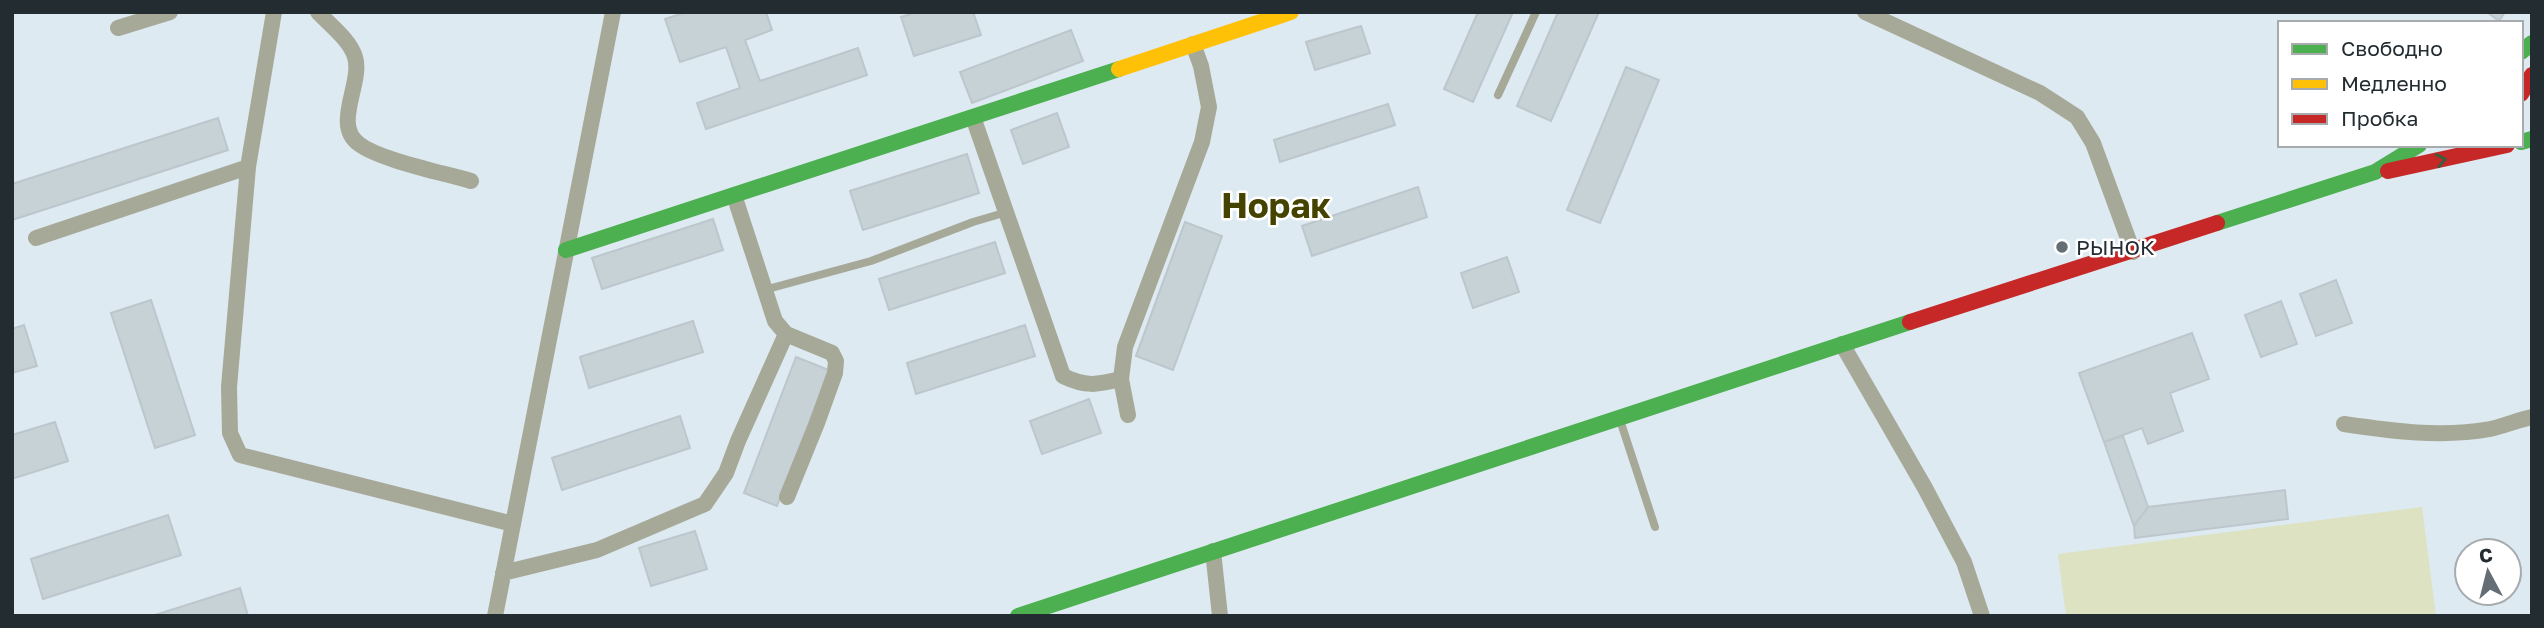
<svg xmlns="http://www.w3.org/2000/svg" width="2544" height="628" font-family="'Golos Text',sans-serif">
	<rect width="100%" height="100%" fill="#ddeaf1"/>
	<!-- green -->
	<path fill="#dce2c2" d="M 2422,507 L 2436,616 L 2066,616 L 2058,554 Z"/>
	<!-- building -->
	<path fill="#c7d2d7" stroke="#bcc6cc" stroke-width="2" d="M 687,12 L 766,12 L 772,30 L 745,40 L 760,81 L 858,48 L 867,75 L 706,129 L 697,103 L 740,88 L 726,47 L 680,62 L 665,19 Z
		M 918,12 L 973,12 L 981,35 L 914,56 L 901,17 Z
		M 1478,12 L 1513,12 L 1473,102 L 1444,89 Z
		M 1558,12 L 1599,12 L 1551,121 L 1517,106 Z
		M 2487,12 L 2505,12 L 2499,21 Z
		M 1361,26 L 1370,53 L 1315,70 L 1306,42 Z
		M 1071,30 L 1083,61 L 972,103 L 960,72 Z
		M 1626,67 L 1659,80 L 1600,223 L 1567,210 Z
		M 1388,104 L 1395,125 L 1280,162 L 1274,140 Z
		M 1057,113 L 1069,147 L 1023,164 L 1011,130 Z
		M 218,118 L 228,150 L 12,220 L 12,184 Z
		M 967,154 L 979,193 L 863,230 L 850,191 Z
		M 1418,187 L 1427,217 L 1312,256 L 1302,226 Z
		M 713,219 L 723,250 L 602,289 L 592,258 Z
		M 1185,222 L 1222,236 L 1173,370 L 1136,356 Z
		M 995,242 L 1005,273 L 889,310 L 879,279 Z
		M 1507,257 L 1519,292 L 1473,308 L 1461,273 Z
		M 2336,280 L 2352,323 L 2316,336 L 2300,294 Z
		M 151,300 L 195,435 L 155,448 L 111,313 Z
		M 2281,301 L 2297,344 L 2261,357 L 2245,315 Z
		M 693,321 L 703,352 L 589,388 L 580,357 Z
		M 24,325 L 37,366 L 12,373 L 12,329 Z
		M 1025,325 L 1035,356 L 916,394 L 907,363 Z
		M 2192,333 L 2209,379 L 2170,393 L 2183,431 L 2148,444 L 2142,428 L 2104,442 L 2079,373 Z
		M 796,357 L 829,370 L 777,506 L 744,493 Z
		M 1089,399 L 1101,433 L 1042,454 L 1030,421 Z
		M 680,416 L 690,448 L 562,490 L 552,458 Z
		M 55,422 L 68,461 L 12,479 L 12,435 Z
		M 2123,436 L 2148,507 L 2134,526 L 2104,442 Z
		M 2285,490 L 2288,519 L 2135,538 L 2134,526 L 2148,507 Z
		M 168,515 L 181,555 L 43,599 L 31,559 Z
		M 695,531 L 707,569 L 651,586 L 639,548 Z
		M 240,588 L 248,616 L 152,616 Z"/>
	<g fill="none" stroke-linecap="round" stroke-linejoin="round">
		<!-- lane -->
		<path stroke="#a7a998" stroke-width="8" d="M 1498,95 L 1536,12
			M 764,290 L 871,261 L 973,222 L 1007,212
			M 1620,420 L 1655,527"/>
		<!-- street -->
		<path stroke="#a7a998" stroke-width="16" d="M 274,12 L 248,167 L 229,387 L 230,433 L 240,455 L 513,524
			M 318,12 C 330,25 350,40 355,57 C 363,83 332,125 359,144 C 380,160 444,173 471,181
			M 1865,12 L 2040,93 L 2077,117 L 2093,143 L 2133,252
			M 118,28 L 170,12
			M 973,117 L 1063,376 C 1086,387 1096,385 1121,379
			M 734,195 L 775,321 L 786,334 L 832,353 L 836,361 L 835,373 L 817,423 L 787,497
			M 36,238 L 248,167
			M 1842,344 L 1925,488 L 1964,562 L 1982,616
			M 1128,415 L 1121,379 L 1125,347 L 1202,142 L 1209,107 L 1201,66 L 1193,44
			M 2344,424 C 2392,431 2441,438 2490,429 C 2504,426 2518,420 2532,417
			M 1213,551 L 1220,616
			M 503,573 L 597,550 L 705,504 L 726,473 L 738,441 L 786,334
			M 495,616 L 613,12"/>
		<!-- fast -->
		<path stroke="#4caf50" stroke-width="16" d="M 2521,52 L 2532,43
			M 2521,142 L 2532,139
			M 2217,223 L 2375,172 L 2419,145
			M 566,250 L 1119,69
			M 1018,616 L 1910,322"/>
		<!-- slow -->
		<path stroke="#ffc107" stroke-width="16" d="M 1119,69 L 1291,12"/>
		<!-- jam -->
		<path stroke="#c62828" stroke-width="16" d="M 2521,94 L 2532,75
			M 2388,171 L 2507,145
			M 1910,322 L 2217,223"/>
	</g>
	<!-- one-way arrows -->
	<defs><path id="oneway-chevron" d="M-2-3.5L2.5 0L-2 3.5" fill="none" stroke-width="1.6" stroke-linecap="round" stroke-linejoin="round" transform="scale(1.75)"/></defs>
	<use stroke="#33603d" href="#oneway-chevron" transform="translate(2441 160) rotate(-12)"/>
	<!-- markers -->
	<circle fill="#646e74" stroke="#fff" stroke-width="2.5" cx="2062" cy="247" r="7"/>
	<g text-anchor="middle" dominant-baseline="central" stroke-width="5" stroke-linejoin="round" paint-order="stroke">
		<!-- poi labels -->
		<g font-size="21" fill="#232c31" stroke="#fff" text-anchor="start">
			<text x="2076" y="247">РЫНОК</text>
		</g>
		<!-- town labels -->
		<g font-size="35" font-weight="bold" fill="#454300" stroke="#fff">
			<text x="1276" y="205">Норак</text>
		</g>
	</g>
	<!-- border -->
	<rect width="2544" height="628" fill="none" stroke="#232c31" stroke-width="28"/>
	<!-- legend -->
	<rect x="2278" y="21" width="245" height="126" fill="#ffffff" stroke="#a7abad" stroke-width="2"/>
	<rect x="2292" y="44" width="35" height="10" fill="#4caf50" stroke="#a7abad" stroke-width="2"/>
	<text x="2341" y="56" font-size="21" fill="#232c31">Свободно</text>
	<rect x="2292" y="79" width="35" height="10" fill="#ffc107" stroke="#a7abad" stroke-width="2"/>
	<text x="2341" y="91" font-size="21" fill="#232c31">Медленно</text>
	<rect x="2292" y="114" width="35" height="10" fill="#c62828" stroke="#a7abad" stroke-width="2"/>
	<text x="2341" y="126" font-size="21" fill="#232c31">Пробка</text>
	<!-- north arrow -->
	<g transform="translate(2488 572) rotate(353)"><circle r="33" fill="#ffffff" stroke="#a7abad" stroke-width="2"/>
	<path d="M0-5L12 26L0 18L-12 26Z" fill="#646e74"/>
	<text y="-10" font-size="19" font-weight="bold" text-anchor="middle" fill="#232c31">С</text>
	</g>
</svg>
